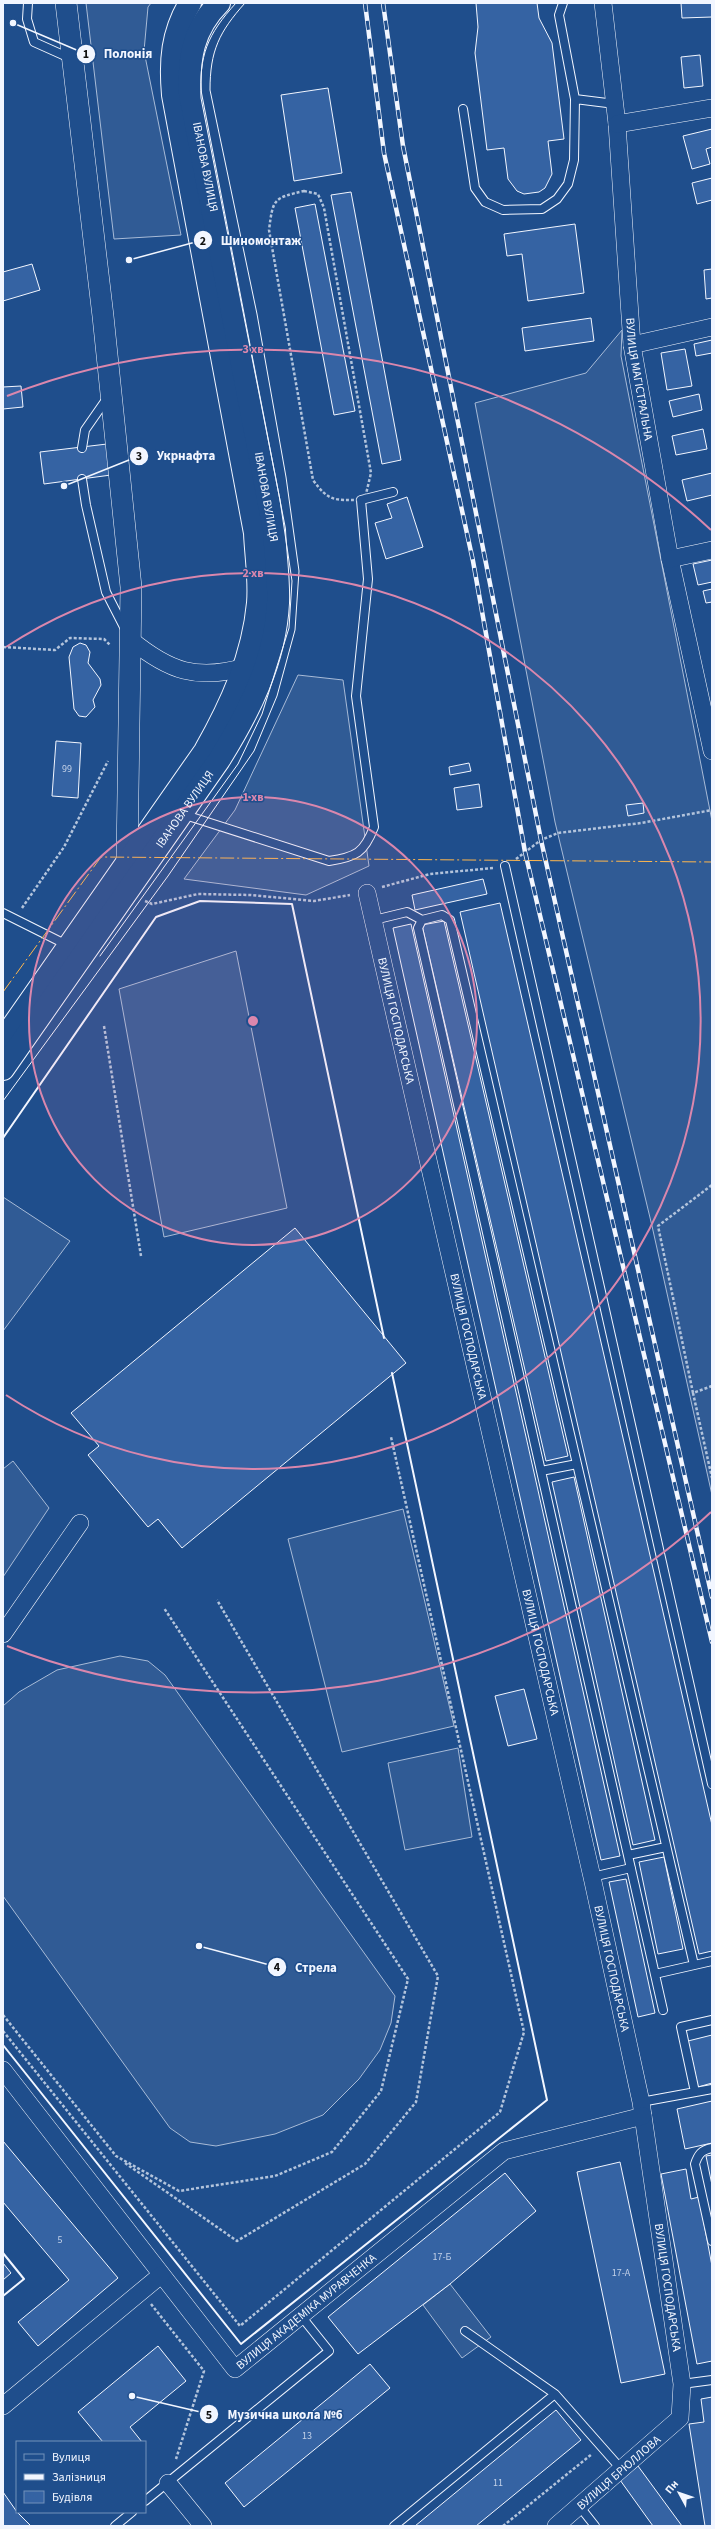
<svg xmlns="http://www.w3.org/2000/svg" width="715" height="2529" font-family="'Source Sans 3',sans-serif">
	<rect width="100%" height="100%" fill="#1f4e8c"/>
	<!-- built -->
	<path fill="#305b95" stroke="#a8bbd7" d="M 86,3 L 151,3 L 148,7 L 144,51 L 181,235 L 114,239 Z
		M 622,330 L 621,356 L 712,821 L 712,1495 L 652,1226 L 555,822 L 475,403 L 586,373 Z
		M 298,675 L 343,680 L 369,866 L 306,895 L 184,879 L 235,810 Z
		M 236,951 L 287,1208 L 164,1237 L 119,989 Z
		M 3,1197 L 70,1241 L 3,1331 Z
		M 13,1461 L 49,1508 L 3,1577 L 3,1469 Z
		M 403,1509 L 454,1726 L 342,1752 L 288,1539 Z
		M 120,1656 L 148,1661 L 165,1675 L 395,1996 L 391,2023 L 380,2050 L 359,2079 L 323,2115 L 275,2134 L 216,2146 L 190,2142 L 170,2128 L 3,1896 L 3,1706 L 19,1692 L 57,1670 Z
		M 458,1748 L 472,1837 L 405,1850 L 388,1763 Z
		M 450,2284 L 491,2337 L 462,2358 L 423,2305 Z"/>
	<!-- building -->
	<path fill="#3563a3" stroke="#f2f6ff" d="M 476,3 L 537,3 L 539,18 L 552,43 L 564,139 L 548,141 L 552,174 L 545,188 L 539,192 L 524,194 L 517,191 L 508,179 L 504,148 L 487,150 L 475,53 L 478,27 Z
		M 681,3 L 712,3 L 712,17 L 682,18 Z
		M 700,55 L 703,86 L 684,88 L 681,57 Z
		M 328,88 L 342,173 L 294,181 L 281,95 Z
		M 712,129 L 712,147 L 706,149 L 710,164 L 692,169 L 683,136 Z
		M 712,178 L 712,200 L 697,204 L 692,183 Z
		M 351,192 L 401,460 L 382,464 L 331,195 Z
		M 315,204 L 355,411 L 334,415 L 295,208 Z
		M 575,224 L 584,293 L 528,301 L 522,254 L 507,256 L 504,234 Z
		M 32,264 L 40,290 L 3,301 L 3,272 Z
		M 712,269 L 712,298 L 706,299 L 704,270 Z
		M 591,318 L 594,341 L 525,351 L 522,328 Z
		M 712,340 L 712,353 L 696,356 L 694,344 Z
		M 685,349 L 692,386 L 667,390 L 661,353 Z
		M 21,386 L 23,407 L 3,409 L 3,387 Z
		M 699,394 L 702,410 L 673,417 L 669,401 Z
		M 703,429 L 707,449 L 676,455 L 672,436 Z
		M 107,444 L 111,475 L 44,484 L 40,452 Z
		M 712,473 L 712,495 L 687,501 L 682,480 Z
		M 407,497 L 423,547 L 386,559 L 375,523 L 392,518 L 387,504 Z
		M 712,560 L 712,582 L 698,585 L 693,564 Z
		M 712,589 L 712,602 L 706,603 L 703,591 Z
		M 80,643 L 86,645 L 90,652 L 88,663 L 100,679 L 101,685 L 93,700 L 95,707 L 86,717 L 79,716 L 74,709 L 69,657 L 73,647 Z
		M 56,741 L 81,743 L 78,798 L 52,796 Z
		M 469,763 L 471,771 L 450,775 L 449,767 Z
		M 479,784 L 482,807 L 457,810 L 454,788 Z
		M 643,803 L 644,813 L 628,816 L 626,805 Z
		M 483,879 L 487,894 L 415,910 L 412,895 Z
		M 500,903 L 712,1825 L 712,1951 L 699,1954 L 460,912 Z
		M 444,921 L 568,1456 L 546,1461 L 422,925 Z
		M 411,924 L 620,1856 L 601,1860 L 393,928 Z
		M 295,1228 L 406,1363 L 182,1548 L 158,1519 L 148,1527 L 88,1455 L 99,1446 L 71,1413 Z
		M 574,1477 L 655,1840 L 633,1845 L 552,1482 Z
		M 524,1689 L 537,1739 L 508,1746 L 495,1696 Z
		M 664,1857 L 683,1949 L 658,1954 L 639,1862 Z
		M 626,1879 L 655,2013 L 638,2017 L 609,1882 Z
		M 712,2035 L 712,2083 L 698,2087 L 688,2041 Z
		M 712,2101 L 712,2143 L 685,2149 L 677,2109 Z
		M 3,2141 L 118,2278 L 38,2346 L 18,2322 L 69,2280 L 3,2202 Z
		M 712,2155 L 712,2185 L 706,2156 Z
		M 620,2162 L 665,2374 L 621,2383 L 577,2172 Z
		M 686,2169 L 691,2199 L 699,2197 L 712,2266 L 712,2361 L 697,2364 L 661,2174 Z
		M 505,2173 L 536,2211 L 450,2284 L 358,2354 L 328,2317 Z
		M 3,2263 L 11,2273 L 3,2280 Z
		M 158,2346 L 186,2381 L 130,2427 L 142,2442 L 103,2442 L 78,2412 Z
		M 370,2364 L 390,2388 L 244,2507 L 225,2483 Z
		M 712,2397 L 712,2526 L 705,2526 L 689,2424 L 704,2422 L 701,2399 Z
		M 556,2410 L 581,2440 L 476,2526 L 415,2526 Z
		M 638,2466 L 682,2526 L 653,2526 L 620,2480 Z
		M 3,2492 L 17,2512 L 31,2526 L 3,2526 Z"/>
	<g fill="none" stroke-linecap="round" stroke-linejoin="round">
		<!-- service casing -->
		<g stroke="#f2f6ff" stroke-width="10">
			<path id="service" d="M 28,3 L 27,19 L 34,42 L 72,59
				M 563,3 L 559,15 L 575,99 L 615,104
				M 463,109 L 475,188 L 485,202 L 503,210 L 542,209 L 557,199 L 568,184 L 574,160 L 575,99
				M 82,448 L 85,430 L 108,397
				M 82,479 L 86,505 L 106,592 L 125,629
				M 182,814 L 329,861 C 356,857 364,853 374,827 L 356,696 L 368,579 L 361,500 L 393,492
				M 505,866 L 712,1784
				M 3,913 L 69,946
				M 374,920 L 407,912 L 422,920
				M 541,1471 L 577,1464
				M 628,1855 L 666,1847
				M 592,1877 L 631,1868
				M 655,1974 L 712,1961
				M 663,2010 L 418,928 L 422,920 L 442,915 L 450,920 L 694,1965
				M 695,2092 L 681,2027 L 712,2020
				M 641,2102 L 712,2089
				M 712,2148 C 701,2150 698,2155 695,2164 L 712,2241
				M 465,2331 L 555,2394
				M 682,2384 L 712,2380
				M 145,2501 L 329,2351 L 301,2316
				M 580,2507 L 595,2526
				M 115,2526 L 132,2512
				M 394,2526 L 555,2394 L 622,2470"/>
		</g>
		<!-- minor casing -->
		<g stroke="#f2f6ff" stroke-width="18">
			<g id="minor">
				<path id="s1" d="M 603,3 L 617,124 L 632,345 L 670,559 L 712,751"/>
				<path d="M 617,124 L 712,108"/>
				<path d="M 632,345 L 712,327"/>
				<path d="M 670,559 L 712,550"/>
				<path d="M 131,640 C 169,671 197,681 245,667"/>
				<path id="s2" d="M 367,893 L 592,1877 L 641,2102 L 682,2384 L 680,2418 L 556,2526"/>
				<path d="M 3,1634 L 80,1523"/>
				<path id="s3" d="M 3,2070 L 235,2369 L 504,2151 L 643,2116"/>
				<path d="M 3,2406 L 161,2275"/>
				<path d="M 168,2483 L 203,2526"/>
			</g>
		</g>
		<!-- tertiary casing -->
		<g stroke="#f2f6ff" stroke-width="22">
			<path id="tertiary" d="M 66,3 L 103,316 L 131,587 L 127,861"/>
		</g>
		<!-- secondary casing -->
		<g stroke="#f2f6ff" stroke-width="24">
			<g id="secondary">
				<path d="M 3,1040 L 205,751 C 231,705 253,657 258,603 C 260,580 256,556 255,533 L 173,95 C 170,61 172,33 190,3"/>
				<path id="s4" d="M 3,1069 L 219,760 C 249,712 275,661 278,603 C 279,579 275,554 274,530 L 190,94 C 188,59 193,29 219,3"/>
			</g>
		</g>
		<!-- path -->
		<path stroke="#b3c4dc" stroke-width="2.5" stroke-dasharray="3 2" stroke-linecap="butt" d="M 304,191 L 318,194 L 324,208 L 371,473 L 366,494 L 361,500 C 334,500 329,502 313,480 L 269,230 C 273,199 273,198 304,191 Z
			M 3,647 L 55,650 L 70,638 L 104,639 L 110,645
			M 516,859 L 541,840 L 558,833 L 641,823 L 712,810
			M 382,887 L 430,874 L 493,868
			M 145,901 L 152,904 L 198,894 L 251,895 L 314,901 L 350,895
			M 22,908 L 64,847 L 108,761
			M 104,1026 L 141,1256
			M 712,1386 L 693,1393 L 712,1478
			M 693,1393 L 658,1226 L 712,1185
			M 3,2015 L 116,2156 L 179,2191 L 275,2176 L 332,2152 L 381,2091 L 408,1979 L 164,1608
			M 3,2031 L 240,2326 L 500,2112 L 524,2032 L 391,1437
			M 125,2163 L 237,2241 L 365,2164 L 416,2102 L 438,1976 L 217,1600
			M 151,2304 L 204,2371 L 176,2459
			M 503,2526 L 592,2454"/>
		<!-- service -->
		<use href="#service" stroke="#1f4e8c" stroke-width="8"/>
		<!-- minor -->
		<use href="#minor" stroke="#1f4e8c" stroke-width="17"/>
		<!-- tertiary -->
		<use href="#tertiary" stroke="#1f4e8c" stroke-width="21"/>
		<!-- secondary -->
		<use href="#secondary" stroke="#1f4e8c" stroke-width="22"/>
		<!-- tram -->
		<path stroke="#f2f6ff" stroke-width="1" d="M 100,956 L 238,764 L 262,714 L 289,628 L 292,581 L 280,500 L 201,98 C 199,55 207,35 236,3
			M 3,1101 L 168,876 L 254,751 L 277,696 L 295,630 L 299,571 L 286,477 L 257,314 L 210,90 C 210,51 219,32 245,3"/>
		<!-- rail casing -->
		<g stroke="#f2f6ff" stroke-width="4.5">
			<path id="rail" d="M 365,3 L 384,153 L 473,561 L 525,852 L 712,1642
				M 383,3 L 403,146 L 541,840 L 712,1597"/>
		</g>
		<!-- rail -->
		<use href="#rail" stroke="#1f4e8c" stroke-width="3" stroke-dasharray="9" stroke-linecap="butt"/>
		<!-- wall -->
		<path stroke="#f2f6ff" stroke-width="2" d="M 3,1138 L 156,917 L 200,901 L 292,904 L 384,1338
			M 3,2045 L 241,2344 L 547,2100 L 392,1373
			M 3,2253 L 24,2279 L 3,2296"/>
		<!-- power -->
		<path stroke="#ffb74d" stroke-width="1" stroke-dasharray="14 3 2 3" stroke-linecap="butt" d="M 3,992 L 101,857 L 712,862"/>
	</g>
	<!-- distance rings -->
	<circle cx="253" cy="1021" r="224" fill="#da87ad" fill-opacity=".12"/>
	<g fill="none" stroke="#da87ad" stroke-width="2">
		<circle cx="253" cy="1021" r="224"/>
		<path d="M6 647A448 448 0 1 1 6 1395"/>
		<path d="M711 1512A672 672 0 0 1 7 1646M7 396A672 672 0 0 1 711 530"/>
	</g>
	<g text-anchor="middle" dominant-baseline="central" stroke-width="3" stroke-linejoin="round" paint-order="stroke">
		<!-- number labels -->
		<g font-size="10" fill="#c3d1e8">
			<text x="67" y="769">99</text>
			<text x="60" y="2240">5</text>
			<text x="442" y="2257">17-Б</text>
			<text x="621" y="2273">17-А</text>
			<text x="307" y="2436">13</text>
			<text x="498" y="2483">11</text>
		</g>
		<!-- street labels -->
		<g font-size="12" fill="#f2f6ff" stroke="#1f4e8c">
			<text transform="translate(205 167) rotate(79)">ІВАНОВА ВУЛИЦЯ</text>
			<text stroke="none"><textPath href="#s1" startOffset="378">ВУЛИЦЯ МАГІСТРАЛЬНА</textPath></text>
			<text transform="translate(266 497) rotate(80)">ІВАНОВА ВУЛИЦЯ</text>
			<text stroke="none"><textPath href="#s4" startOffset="317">ІВАНОВА ВУЛИЦЯ</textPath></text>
			<text stroke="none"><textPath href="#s2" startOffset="131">ВУЛИЦЯ ГОСПОДАРСЬКА</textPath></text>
			<text stroke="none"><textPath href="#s2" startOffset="455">ВУЛИЦЯ ГОСПОДАРСЬКА</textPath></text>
			<text stroke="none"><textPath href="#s2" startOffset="779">ВУЛИЦЯ ГОСПОДАРСЬКА</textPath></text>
			<text stroke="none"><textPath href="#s2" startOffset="1103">ВУЛИЦЯ ГОСПОДАРСЬКА</textPath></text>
			<text stroke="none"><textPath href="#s2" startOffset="1427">ВУЛИЦЯ ГОСПОДАРСЬКА</textPath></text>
			<text stroke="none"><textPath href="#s3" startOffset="470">ВУЛИЦЯ АКАДЕМІКА МУРАВЧЕНКА</textPath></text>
			<text transform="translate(619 2473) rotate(-41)">ВУЛИЦЯ БРЮЛЛОВА</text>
		</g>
	</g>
	<circle cx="253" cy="1021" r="6" fill="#da87ad" stroke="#1f4e8c" stroke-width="2"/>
	<g font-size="12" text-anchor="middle" font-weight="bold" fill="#da87ad" stroke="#1f4e8c" stroke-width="3" stroke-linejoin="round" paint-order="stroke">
		<text x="253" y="353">3 хв</text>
		<text x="253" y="577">2 хв</text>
		<text x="253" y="801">1 хв</text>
	</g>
	<!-- callouts -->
	<path fill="none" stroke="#f2f6ff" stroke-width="1.5" d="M13 23L86 54M129 260L203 240M64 486L139 456M199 1946L277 1967M132 2396L209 2414"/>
	<g fill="#f2f6ff" stroke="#1f4e8c" stroke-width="1.5">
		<circle cx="13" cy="23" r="4"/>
		<circle cx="129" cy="260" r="4"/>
		<circle cx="64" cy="486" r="4"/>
		<circle cx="199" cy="1946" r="4"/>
		<circle cx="132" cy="2396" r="4"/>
		<circle cx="86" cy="54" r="10"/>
		<circle cx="203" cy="240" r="10"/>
		<circle cx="139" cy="456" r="10"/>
		<circle cx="277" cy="1967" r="10"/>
		<circle cx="209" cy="2414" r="10"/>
	</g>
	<g font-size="12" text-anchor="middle" font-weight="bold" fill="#111">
		<text x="86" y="58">1</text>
		<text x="203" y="245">2</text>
		<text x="139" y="460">3</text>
		<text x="277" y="1971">4</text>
		<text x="209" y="2419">5</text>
	</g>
	<g font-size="13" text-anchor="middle" font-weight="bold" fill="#f2f6ff" stroke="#1f4e8c" stroke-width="3" stroke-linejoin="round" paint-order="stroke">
		<text x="128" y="58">Полонія</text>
		<text x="261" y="245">Шиномонтаж</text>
		<text x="186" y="460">Укрнафта</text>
		<text x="316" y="1972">Стрела</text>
		<text x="285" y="2419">Музична школа №6</text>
	</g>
	<!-- border -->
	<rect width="715" height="2529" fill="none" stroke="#f2f6ff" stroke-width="8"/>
	<!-- legend -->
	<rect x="16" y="2441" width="130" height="72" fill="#1f4e8c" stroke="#7391ba"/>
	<rect x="24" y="2454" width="20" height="6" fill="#1f4e8c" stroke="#7391ba"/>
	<text x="52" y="2461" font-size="12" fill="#f2f6ff">Вулиця</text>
	<rect x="24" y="2474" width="20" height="6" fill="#f2f6ff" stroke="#7391ba"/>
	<text x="52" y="2481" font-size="12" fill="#f2f6ff">Залізниця</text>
	<rect x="24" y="2491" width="20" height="12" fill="#3563a3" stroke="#7391ba"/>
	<text x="52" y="2501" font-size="12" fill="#f2f6ff">Будівля</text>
	<!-- north arrow -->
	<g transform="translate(679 2493) rotate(310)" stroke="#1f4e8c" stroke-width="3" paint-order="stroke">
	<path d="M0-3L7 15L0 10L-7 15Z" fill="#f2f6ff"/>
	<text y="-6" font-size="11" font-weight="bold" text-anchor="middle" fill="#f2f6ff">Пн</text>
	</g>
</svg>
